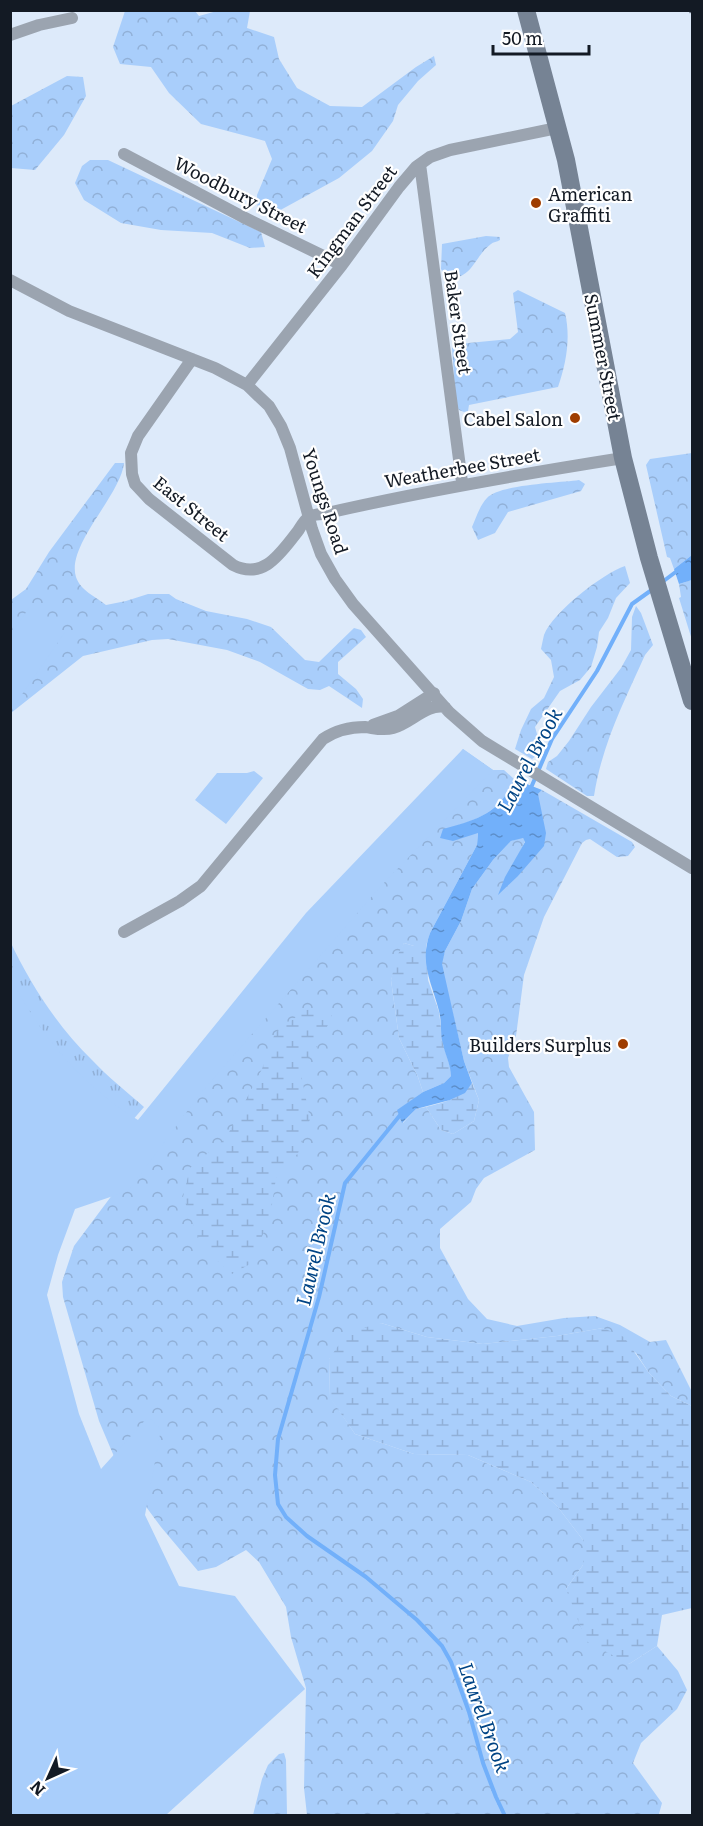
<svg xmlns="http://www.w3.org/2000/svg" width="703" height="1826" font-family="Literata,serif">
	<defs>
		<pattern id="grass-tufts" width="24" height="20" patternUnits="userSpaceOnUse" patternTransform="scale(1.5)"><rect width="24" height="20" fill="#a9cefb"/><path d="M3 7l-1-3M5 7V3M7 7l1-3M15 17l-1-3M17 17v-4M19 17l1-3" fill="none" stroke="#91b0d7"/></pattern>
		<pattern id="forest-crowns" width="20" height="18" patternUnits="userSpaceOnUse" patternTransform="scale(1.5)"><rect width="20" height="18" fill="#a9cefb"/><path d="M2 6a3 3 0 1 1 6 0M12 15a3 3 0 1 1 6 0" fill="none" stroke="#91b0d7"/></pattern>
		<pattern id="wetland-marsh" width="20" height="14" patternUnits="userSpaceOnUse" patternTransform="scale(1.5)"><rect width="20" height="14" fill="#a9cefb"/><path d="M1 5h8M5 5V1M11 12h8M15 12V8" fill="none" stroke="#91b0d7"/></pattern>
		<pattern id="water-ripples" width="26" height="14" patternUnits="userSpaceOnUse" patternTransform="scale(1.5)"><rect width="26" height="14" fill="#72b0fa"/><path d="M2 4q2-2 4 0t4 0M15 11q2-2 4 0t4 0" fill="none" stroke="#5c8eca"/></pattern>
	</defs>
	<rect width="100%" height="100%" fill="#ddeafa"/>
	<!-- grass -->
	<path fill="url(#grass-tufts)" d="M 10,941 C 30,984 58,1027 92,1060 C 108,1077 127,1092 144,1107 L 131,1122 L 10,1074 Z"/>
	<!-- forest -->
	<path fill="url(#forest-crowns)" d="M 125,11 L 195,11 L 199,16 L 217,11 L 250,11 L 247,28 L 274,37 L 279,59 L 297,88 L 330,106 L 362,107 L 416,67 L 434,56 L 436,65 L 418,81 L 398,105 L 393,121 L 372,151 L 339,178 L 275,213 L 258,214 L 257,195 L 272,159 L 265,141 L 201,124 L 169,93 L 151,67 L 120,64 L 113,47 Z
		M 67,76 L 83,77 L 86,96 L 64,135 L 35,170 L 11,168 L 11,106 Z
		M 90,160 L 108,160 L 261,232 L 265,247 L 250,248 L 212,233 L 161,230 L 121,223 L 84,200 L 75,183 L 82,166 Z
		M 486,236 L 500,237 L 500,240 C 497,242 493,242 491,244 C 474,256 472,282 446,277 L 441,269 L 442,244 Z
		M 518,290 L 565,313 C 571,338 566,364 558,387 L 469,405 L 468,411 L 464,412 L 459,410 L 456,406 L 452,348 L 458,344 L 510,339 L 518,332 L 513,293 Z
		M 692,453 L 692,555 L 674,569 L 670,558 L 667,557 L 646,465 L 650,459 Z
		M 115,463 L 124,463 C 121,495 66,545 76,577 C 80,590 96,597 106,605 L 126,601 L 148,594 L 169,594 L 176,599 L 206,611 L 247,619 L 271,627 L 305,660 L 319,662 L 354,628 L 361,630 L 366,637 L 338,662 L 338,674 L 356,689 L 363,699 L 362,708 L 329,686 L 320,690 L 308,689 L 260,662 L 227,650 L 168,639 L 152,640 L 83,656 L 11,713 L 11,600 L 26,589 L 49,552 Z
		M 579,480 L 585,484 L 581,491 L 508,512 L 495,533 L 478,540 L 472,527 C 476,518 480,505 487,498 C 501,484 559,483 579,480 Z
		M 625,566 L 630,583 L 616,598 L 608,618 L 599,632 L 597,647 L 591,667 L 580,680 L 560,691 L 535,727 L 539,741 L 538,754 L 532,759 L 515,749 L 521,730 L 531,709 L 544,698 L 554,677 L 551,660 L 541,649 C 542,644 543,639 544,635 C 553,612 602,574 625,566 Z
		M 692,580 L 692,640 L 679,598 L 681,597 L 679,584 Z
		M 636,606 L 641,613 L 653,645 L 645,655 C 624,702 602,744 594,796 L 587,796 L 546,769 L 548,762 L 557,756 L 569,741 L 591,707 L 621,668 L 631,650 L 632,617 Z
		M 463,749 L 493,770 L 504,770 L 514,779 C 500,814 476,820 443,830 L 478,832 L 477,845 L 430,933 L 426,946 L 414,946 L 404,943 L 391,980 L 399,1038 L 418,1077 L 423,1092 L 398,1110 L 403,1123 L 416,1109 L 426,1107 L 441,1130 L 453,1134 L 474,1121 L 479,1100 L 464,1061 L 441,964 L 445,951 L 461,921 L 472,889 L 493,860 L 511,841 L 522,837 L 525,841 L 518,856 L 518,876 L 538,794 L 542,790 L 632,842 L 635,847 L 628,856 L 617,857 L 590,839 L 586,840 L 582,843 L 544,917 L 524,975 L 516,1036 L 508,1058 L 509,1067 L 534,1112 L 535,1150 L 484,1178 L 476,1189 L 471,1202 L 440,1229 L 440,1248 L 468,1299 L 487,1319 L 517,1326 L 564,1318 L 595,1316 L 620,1325 L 650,1342 L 666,1340 L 692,1392 L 692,1406 L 671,1396 L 649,1373 L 636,1353 L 603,1328 L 557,1336 L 483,1344 L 427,1337 L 381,1323 L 329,1359 L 330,1397 L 355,1434 L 414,1454 L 468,1455 L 531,1482 L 557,1506 L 583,1540 L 583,1565 L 566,1589 L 629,1664 L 657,1646 L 678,1671 L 687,1690 L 677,1709 L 641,1743 L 633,1763 L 662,1803 L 659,1814 L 656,1816 L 307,1815 L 304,1788 L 306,1688 L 291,1637 L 286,1607 L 259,1562 L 246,1550 L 216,1567 L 198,1571 L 161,1527 L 121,1473 L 99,1421 L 63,1297 L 62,1282 L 74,1246 L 160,1131 Z
		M 284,1753 L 286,1760 L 287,1815 L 253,1815 L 262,1779 L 268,1765 L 279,1754 Z"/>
	<!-- wetland -->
	<path fill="url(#wetland-marsh)" d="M 404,943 L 414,946 L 426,946 L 428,980 L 439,1012 L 443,1044 L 451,1070 L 451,1076 L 444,1083 L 423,1092 L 418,1077 L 399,1038 L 391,980 L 397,956 Z
		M 326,1009 L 332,1016 L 319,1044 L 300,1069 L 310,1119 L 299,1152 L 276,1178 L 270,1218 L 250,1264 L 232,1274 L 202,1247 L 183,1197 L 190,1168 L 226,1138 L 262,1069 L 275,1033 L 305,1010 Z
		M 472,1083 L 479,1100 L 474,1121 L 453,1134 L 441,1130 L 426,1107 C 445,1102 460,1099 472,1083 Z
		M 381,1323 L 427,1337 L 483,1344 L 557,1336 L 603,1328 L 624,1337 L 649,1373 L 671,1396 L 692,1406 L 692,1608 L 662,1615 L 657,1646 L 629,1664 L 586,1641 L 566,1589 L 583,1565 L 583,1540 L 557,1506 L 531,1482 L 468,1455 L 414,1454 L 355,1434 L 330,1398 L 329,1359 L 347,1333 Z"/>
	<!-- green -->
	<path fill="#a9cefb" d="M 29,608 L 65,632 L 14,706 L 11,705 L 11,634 Z
		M 463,749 L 493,770 L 380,887 L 200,1094 L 128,1191 L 75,1209 L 58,1255 L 47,1295 L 79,1414 L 101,1469 L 148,1417 L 161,1429 L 145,1515 L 179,1586 L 235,1596 L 305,1689 L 166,1815 L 11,1815 L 11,978 C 40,1036 83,1086 138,1120 L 306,913 Z
		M 254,771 L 263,778 L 226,824 L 195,800 L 217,773 L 247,773 Z"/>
	<!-- water -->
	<path fill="url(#water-ripples)" d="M 692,555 L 692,580 L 679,584 L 674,569 Z
		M 514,779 L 542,790 L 538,794 L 546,833 L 544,846 L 518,876 L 498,895 L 505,877 L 525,842 L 523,838 L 511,841 L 493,860 L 472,889 L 461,921 L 445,951 L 442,964 L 464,1061 L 472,1083 L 465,1093 L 450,1100 L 416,1109 L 402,1123 L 397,1110 L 423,1092 L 444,1083 L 451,1076 C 451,1065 445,1055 443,1044 C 440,1034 442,1022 439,1011 C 432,983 419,963 430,933 L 477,845 L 478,833 L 453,841 L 440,838 L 443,829 C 476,820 500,814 514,779 Z"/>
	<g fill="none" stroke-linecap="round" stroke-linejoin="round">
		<!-- stream -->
		<path stroke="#72b0fa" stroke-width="4" d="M 661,583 L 677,571
			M 530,790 L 552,739 L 597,671 L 632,604 L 653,589
			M 401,1114 L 345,1183 L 319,1297 L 278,1439 L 275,1475 L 278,1504 L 286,1517 L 307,1536 L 366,1577 L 417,1620 L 442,1646 L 451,1662 L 469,1712 L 483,1763 L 496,1797 L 505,1816"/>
		<!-- street -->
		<path stroke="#9ba4b0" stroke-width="12" d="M 10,35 L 39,25 L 72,18
			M 124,154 L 243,217 L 342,265
			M 420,164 L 462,482 L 464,484
			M 10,280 L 69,311 L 215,368 L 247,385 L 269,406 L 281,426 L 290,448 L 312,529 L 321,554 L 335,579 L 353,604 L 449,712 L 482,741 L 692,868
			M 192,359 L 138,436 L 131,453 L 132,474 L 135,484 L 149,499 L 233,565 C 264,581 281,552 298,531 C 301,526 305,519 309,517 C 313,515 319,514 323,514 C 422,491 522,474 623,458
			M 247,385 L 342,265 L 399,187 L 416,167 L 430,157 L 450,150 L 557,128
			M 373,725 L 398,716 L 434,693
			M 124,932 L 180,901 L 201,886 L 323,739 C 335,731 350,727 365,727 C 374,728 383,731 393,728 C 411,723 427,703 445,707"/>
		<!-- secondary -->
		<path stroke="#768394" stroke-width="18" d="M 526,10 L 566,160 L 623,458 L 649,558 L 692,701"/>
		<!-- rail -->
		<path stroke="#717b88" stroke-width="4" stroke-dasharray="3 6" stroke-linecap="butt" d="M 691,10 L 692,18"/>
	</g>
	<!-- markers -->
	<g fill="#9f3d00" stroke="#fff" stroke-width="2">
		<circle cx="536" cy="203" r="6"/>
		<circle cx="575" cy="418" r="6"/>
		<circle cx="623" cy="1044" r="6"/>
	</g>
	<g text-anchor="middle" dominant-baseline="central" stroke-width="4.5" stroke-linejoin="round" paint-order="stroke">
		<!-- poi labels -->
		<g font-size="18" fill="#131a24" stroke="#fff" text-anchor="end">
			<text x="548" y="193" text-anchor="start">American<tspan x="548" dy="21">Graffiti</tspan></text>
			<text x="563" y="418">Cabel Salon</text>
			<text x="611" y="1044">Builders Surplus</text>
		</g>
		<!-- street labels -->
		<g font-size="18" fill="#131a24" stroke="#fff">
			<text transform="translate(241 194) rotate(27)">Woodbury Street</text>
			<text transform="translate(351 221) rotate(-53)">Kingman Street</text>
			<text transform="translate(459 322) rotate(82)">Baker Street</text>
			<text transform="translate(604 357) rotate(79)">Summer Street</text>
			<text transform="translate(462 467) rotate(-10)">Weatherbee Street</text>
			<text transform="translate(326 501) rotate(72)">Youngs Road</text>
			<text transform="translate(192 508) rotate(39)">East Street</text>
		</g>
		<!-- water labels -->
		<g font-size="20" font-style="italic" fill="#004485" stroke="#fff">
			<text transform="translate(528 759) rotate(-62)">Laurel Brook</text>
			<text transform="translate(314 1249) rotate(-77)">Laurel Brook</text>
			<text transform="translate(486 1717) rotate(70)">Laurel Brook</text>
		</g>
	</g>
	<!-- border -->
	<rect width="703" height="1826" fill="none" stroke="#131a24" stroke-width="24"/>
	<!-- north arrow -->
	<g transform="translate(48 1778) rotate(225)" stroke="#ffffff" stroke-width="4.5" paint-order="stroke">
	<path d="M0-4.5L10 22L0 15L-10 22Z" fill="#131a24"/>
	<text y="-9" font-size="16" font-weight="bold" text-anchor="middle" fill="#131a24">N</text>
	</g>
	<!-- scale -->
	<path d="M493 45v9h96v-9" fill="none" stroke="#131a24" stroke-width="3"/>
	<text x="502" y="45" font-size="18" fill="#131a24" stroke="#ffffff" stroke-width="4.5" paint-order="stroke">50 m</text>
</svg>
